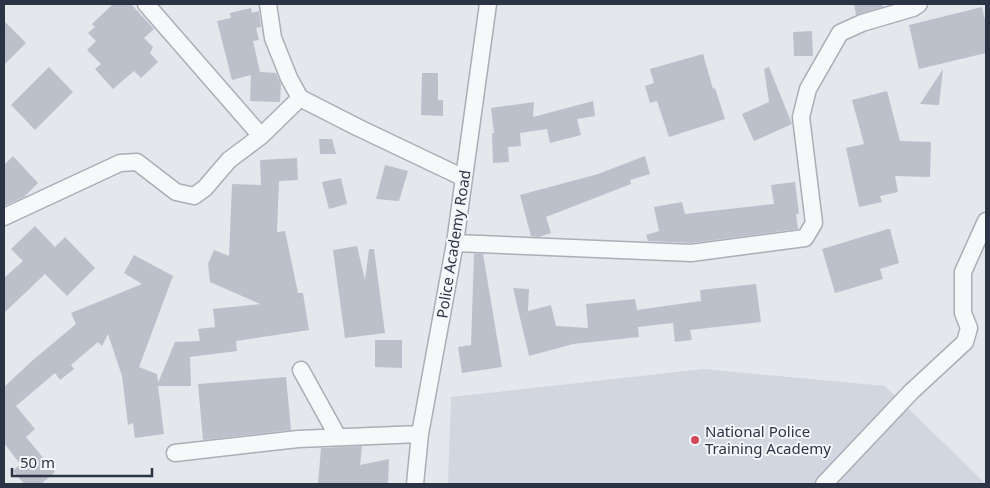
<svg xmlns="http://www.w3.org/2000/svg" width="990" height="488" font-family="'Noto Sans',sans-serif">
	<rect width="100%" height="100%" fill="#e4e7ec"/>
	<!-- built -->
	<path fill="#d2d6de" d="M 704,369 L 885,386 L 986,484 L 448,484 L 451,397 Z"/>
	<!-- building -->
	<path fill="#bbc0ca" d="M 113,4 L 131,4 L 154,29 L 144,38 L 153,47 L 150,53 L 158,62 L 141,78 L 134,71 L 113,89 L 95,69 L 101,64 L 87,50 L 96,41 L 88,33 L 95,27 L 92,24 Z
		M 854,4 L 882,4 L 883,7 L 856,15 Z
		M 982,7 L 986,24 L 986,53 L 919,69 L 909,25 Z
		M 251,8 L 252,13 L 259,11 L 261,27 L 256,28 L 259,40 L 253,41 L 260,72 L 276,73 L 281,84 L 280,102 L 250,101 L 251,75 L 232,80 L 217,21 L 231,18 L 230,13 Z
		M 4,21 L 26,43 L 4,65 Z
		M 812,31 L 813,56 L 794,56 L 793,32 Z
		M 703,54 L 713,89 L 715,88 L 725,119 L 669,137 L 657,101 L 650,103 L 645,86 L 654,83 L 650,69 Z
		M 49,67 L 73,92 L 35,130 L 11,105 Z
		M 769,67 L 792,124 L 754,141 L 742,114 L 769,102 L 764,69 Z
		M 943,69 L 939,105 L 920,104 Z
		M 422,73 L 438,73 L 438,100 L 443,100 L 443,116 L 421,115 Z
		M 887,91 L 900,141 L 931,142 L 930,177 L 895,176 L 898,192 L 880,196 L 882,202 L 859,207 L 846,148 L 864,144 L 852,100 Z
		M 593,101 L 595,116 L 577,119 L 581,135 L 550,143 L 547,129 L 520,133 L 521,146 L 508,147 L 509,162 L 493,163 L 492,133 L 494,133 L 491,108 L 534,102 L 533,117 Z
		M 319,139 L 332,139 L 336,154 L 320,154 Z
		M 13,156 L 38,183 L 24,197 L 4,206 L 4,165 Z
		M 645,156 L 650,174 L 630,180 L 631,184 L 546,217 L 551,233 L 539,237 L 531,236 L 520,195 L 598,174 Z
		M 297,158 L 298,180 L 279,181 L 277,232 L 285,231 L 298,293 L 303,293 L 309,330 L 236,341 L 237,351 L 190,357 L 191,386 L 158,386 L 164,434 L 135,438 L 133,423 L 128,425 L 122,376 L 108,334 L 102,346 L 98,342 L 71,365 L 74,369 L 60,380 L 55,373 L 16,406 L 35,429 L 26,437 L 55,472 L 41,484 L 24,484 L 13,471 L 20,464 L 4,443 L 4,387 L 33,360 L 76,324 L 71,313 L 142,284 L 124,273 L 134,255 L 173,276 L 139,367 L 157,374 L 158,383 L 175,342 L 200,341 L 198,329 L 215,327 L 213,309 L 260,304 L 210,282 L 208,264 L 214,250 L 229,256 L 232,184 L 261,185 L 260,160 Z
		M 385,165 L 408,171 L 399,201 L 376,199 Z
		M 341,178 L 347,204 L 329,209 L 322,182 Z
		M 795,182 L 799,214 L 796,214 L 798,229 L 691,243 L 648,241 L 646,235 L 659,231 L 654,207 L 682,202 L 685,214 L 774,204 L 771,185 Z
		M 35,226 L 55,247 L 65,237 L 95,268 L 67,296 L 45,274 L 4,313 L 4,278 L 23,261 L 11,249 Z
		M 888,229 L 890,229 L 899,263 L 880,269 L 883,279 L 835,293 L 822,249 Z
		M 357,246 L 365,280 L 369,249 L 374,249 L 385,333 L 345,338 L 333,250 Z
		M 474,254 L 483,254 L 502,367 L 462,373 L 458,347 L 471,345 Z
		M 756,284 L 761,322 L 690,330 L 692,340 L 675,342 L 673,323 L 638,327 L 639,337 L 573,344 L 529,356 L 513,288 L 529,289 L 528,311 L 551,305 L 556,326 L 588,328 L 586,304 L 635,299 L 637,310 L 701,301 L 700,290 Z
		M 375,340 L 402,340 L 402,368 L 375,367 Z
		M 286,377 L 291,430 L 203,440 L 198,384 Z
		M 362,446 L 360,465 L 389,459 L 388,484 L 318,484 L 321,448 Z"/>
	<g fill="none" stroke-linecap="round" stroke-linejoin="round">
		<!-- street casing -->
		<g stroke="#a9aeb7" stroke-width="19">
			<path id="street" d="M 146,4 L 261,136
				M 268,4 L 273,38 L 289,78 L 300,98 L 359,128 L 464,178
				M 4,217 L 120,163 L 137,162 L 176,192 L 194,196 L 205,188 L 229,160 L 261,136 L 300,98
				M 455,243 L 691,253 L 805,238 L 814,223 L 801,117 L 808,89 L 840,33 L 862,23 L 913,8 L 919,4
				M 301,370 L 338,437
				M 175,453 L 298,439 L 420,434
				M 415,484 L 420,434 L 455,243 L 488,4
				M 824,484 L 911,392 L 965,342 L 969,328 L 963,313 L 963,272 L 986,221"/>
		</g>
		<!-- street -->
		<use href="#street" stroke="#f7f8fa" stroke-width="16"/>
	</g>
	<!-- markers -->
	<circle fill="#d1495b" stroke="#f4f6f9" stroke-width="2" cx="695" cy="440" r="5"/>
	<g text-anchor="middle" dominant-baseline="central" stroke-width="4" stroke-linejoin="round" paint-order="stroke">
		<!-- street labels -->
		<g font-size="15" fill="#2b3445" stroke="#f4f6f9">
			<text transform="translate(453 244) rotate(-81)">Police Academy Road</text>
		</g>
		<!-- poi labels -->
		<g font-size="15" fill="#2b3445" stroke="#f4f6f9" text-anchor="start">
			<text x="705" y="431">National Police<tspan x="705" dy="17">Training Academy</tspan></text>
		</g>
	</g>
	<!-- border -->
	<rect width="990" height="488" fill="none" stroke="#2b3445" stroke-width="10"/>
	<!-- scale -->
	<path d="M12 468v8h140v-8" fill="none" stroke="#2b3445" stroke-width="2.5"/>
	<text x="20" y="468" font-size="15" fill="#2b3445" stroke="#f4f6f9" stroke-width="4" paint-order="stroke">50 m</text>
</svg>
